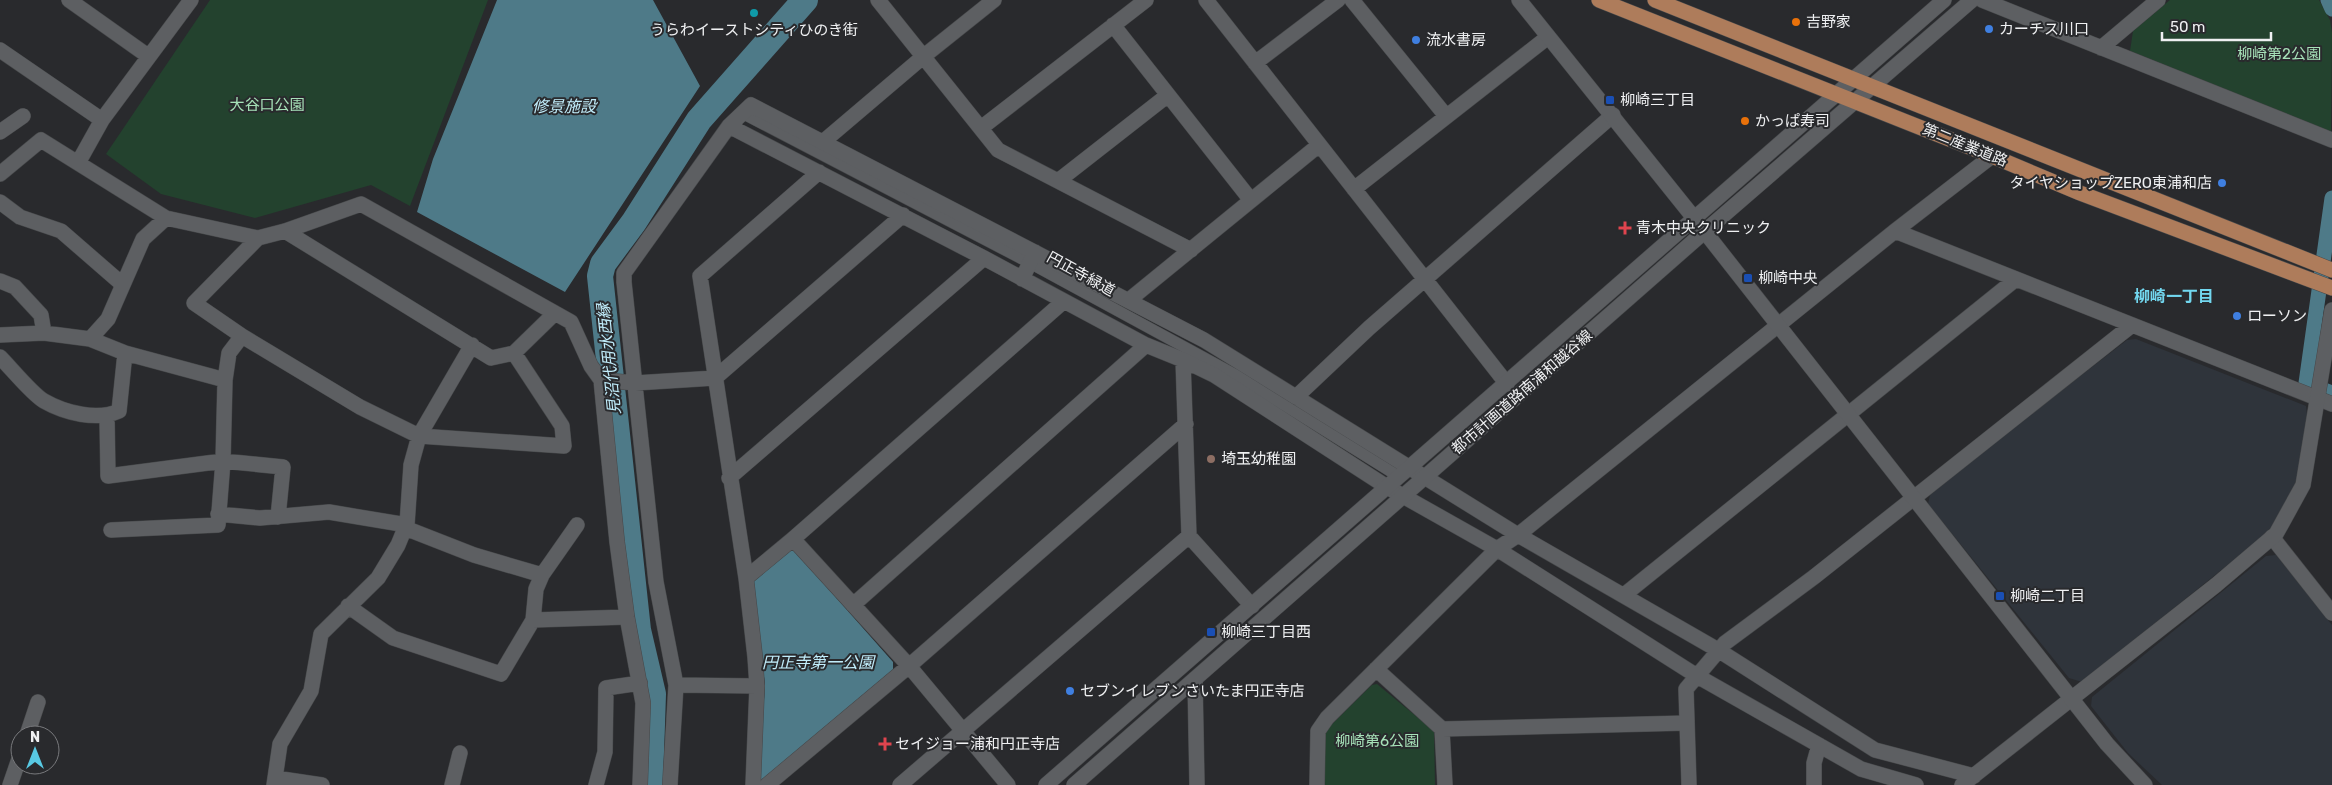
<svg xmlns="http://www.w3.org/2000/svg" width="2332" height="785" font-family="Rubik,'Noto Sans JP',sans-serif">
	<rect width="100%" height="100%" fill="#292a2d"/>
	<!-- built -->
	<path fill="#2f343b" d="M 2136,339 L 2306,406 L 2308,423 L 2295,485 L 2271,530 L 2082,682 L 2069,678 L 1928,504 L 1931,491 L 2127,340 Z
		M 2276,555 L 2332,625 L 2332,785 L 2162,785 L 2128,753 L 2091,706 L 2092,697 L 2266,556 Z"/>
	<!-- green -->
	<path fill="#23422e" d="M 210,0 L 488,0 L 410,206 L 371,185 L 255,218 L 161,194 L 106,154 Z
		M 2170,0 L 2319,0 L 2330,20 L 2332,33 L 2331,132 L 2130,51 L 2133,31 Z
		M 1377,684 L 1434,731 L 1435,785 L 1325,785 L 1324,732 L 1372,685 Z"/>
	<!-- water -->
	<path fill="#4e7a88" d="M 497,0 L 653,0 L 700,86 L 565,292 L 417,212 L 433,159 Z
		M 794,550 L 893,662 L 893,671 L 765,782 L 759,779 L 765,684 L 752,589 L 754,581 L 789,551 Z"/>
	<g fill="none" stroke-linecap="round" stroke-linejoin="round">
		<!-- canal -->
		<path stroke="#4e7a88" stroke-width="15" d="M 2328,0 L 2332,9
			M 2332,198 L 2306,383 L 2332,393"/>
		<!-- river -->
		<path stroke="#4e7a88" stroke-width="26" d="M 650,785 L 653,694 L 638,630 L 600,276 L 603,264 L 634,222 L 699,120 L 805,0"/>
		<!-- pedestrian casing -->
		<g stroke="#46484a" stroke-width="12">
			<path id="pedestrian" d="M 742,113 L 1030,263 L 1234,374 L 1398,476"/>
		</g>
		<!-- minor casing -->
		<g stroke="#46484a" stroke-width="16">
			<path id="minor" d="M 69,0 L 148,56
				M 878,0 L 998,150 L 1191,250
				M 1206,0 L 1507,384
				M 1352,0 L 1446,116
				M 1982,0 L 2332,140
				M 1113,25 L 1250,199
				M 2101,48 L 2158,0
				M 0,50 L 102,120
				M 1255,63 L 1338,0
				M 729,126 L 984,258 L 1146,345 L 1183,360 L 1214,375 L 1387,487 L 1497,549 L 1697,676 L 1861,769 L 1916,785
				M 981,128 L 1146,0
				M 0,132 L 23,116
				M 824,141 L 924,56 L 994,0
				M 78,163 L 102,120 L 191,0
				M 0,174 L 41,140 L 166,218 L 258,238 L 285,231 L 361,204 L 571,322 L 591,366 L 601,380 L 635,383 L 715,378 L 903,215
				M 1058,181 L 1168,95
				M 1354,189 L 1548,37
				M 0,202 L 20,217 L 61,231 L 122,284
				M 285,231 L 491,358 L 514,353 L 555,313
				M 1895,231 L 2332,404
				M 258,238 L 194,303 L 242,336 L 360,407 L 419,436 L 564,446 L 562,426 L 514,353
				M 1022,279 L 1035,252
				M 0,281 L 15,287 L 41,315 L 44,333
				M 1129,300 L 1319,145
				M 0,335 L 44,333 L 90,339 L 125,353 L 225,380
				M 90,339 L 108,319 L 143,239 L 166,218
				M 0,357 C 11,368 32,394 44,401 C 65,413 97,421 119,411 L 125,353
				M 1183,360 L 1189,536 L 1252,606
				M 601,380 L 617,542 L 627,617 L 643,703 L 640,785
				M 1296,397 L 1369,328 L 1613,115
				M 107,417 L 108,476 L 223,461 L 283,467 L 278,517
				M 729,478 L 984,258
				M 218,514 L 260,518 L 329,512 L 407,525 L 405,528 L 474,555 L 542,575
				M 407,525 L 411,465 L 419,436 L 472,345
				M 111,530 L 218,525 L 223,461 L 225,380 L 229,353 L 242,336
				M 2272,537 L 2332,613
				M 793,539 L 909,666 L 1008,785
				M 746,578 L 793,539 L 1064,301
				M 1624,595 L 2016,279
				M 853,605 L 1146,345
				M 348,606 L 393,638 L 501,674 L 533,620 L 536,589 L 542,575 L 577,525
				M 533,620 L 627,617
				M 1376,669 L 1442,729 L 1445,785
				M 1195,679 L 1197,785
				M 757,686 L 676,685 L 656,582 L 624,282 L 624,273 L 729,126 L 751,105 L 1204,340 L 1518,535 L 1718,650 L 1875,750 L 1974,776
				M 1442,729 L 1687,723
				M 27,735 L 38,702
				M 275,778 L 322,785
				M 10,785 L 20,756
				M 274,785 L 280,744 L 311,691 L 321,634 L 378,578 L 398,545 L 405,528
				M 452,785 L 460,753
				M 596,785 L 605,752 L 606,688 L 640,683
				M 670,785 L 676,685
				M 753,785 L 757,686 L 755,657 L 746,578 L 700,276 L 819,172
				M 767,785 L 909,666 L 1186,424
				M 900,785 L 1189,536
				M 1317,785 L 1318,731 L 1327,718 L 1497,549 L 1518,535 L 1895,231 L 1992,156
				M 1689,785 L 1686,689 L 1725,643 L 1814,577 L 2132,325
				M 1814,785 L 1814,763 L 1819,745
				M 1962,785 L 2071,699"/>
		</g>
		<!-- tertiary casing -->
		<g stroke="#46484a" stroke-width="16">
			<path id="tertiary" d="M 1519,0 L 1694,218 L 2107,744 L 2145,785
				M 2071,699 L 2216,585 L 2276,534 L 2303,485 L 2332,310
				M 1046,785 L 1944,0
				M 1074,785 L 1704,232 L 1972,0"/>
		</g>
		<!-- primary casing -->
		<g stroke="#46484a" stroke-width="16">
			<path id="primary" d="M 1599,0 L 1992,156 L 2080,193 L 2332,288
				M 1655,0 L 2332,270"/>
		</g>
		<!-- pedestrian -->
		<use href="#pedestrian" stroke="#5d5f62" stroke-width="11"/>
		<!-- minor -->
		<use href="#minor" stroke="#5d5f62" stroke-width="15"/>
		<!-- tertiary -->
		<use href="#tertiary" stroke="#5d5f62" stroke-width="15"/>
		<!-- primary -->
		<use href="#primary" stroke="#ae7c5b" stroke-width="15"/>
	</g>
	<!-- markers -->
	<circle fill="#0f9aa8" stroke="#292a2d" stroke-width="2" cx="754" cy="13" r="5"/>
	<g fill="#e8710a" stroke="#292a2d" stroke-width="2">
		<circle cx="1796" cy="22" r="5"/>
		<circle cx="1745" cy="121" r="5"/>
	</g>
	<g fill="#3f7fe0" stroke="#292a2d" stroke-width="2">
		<circle cx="1989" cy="29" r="5"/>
		<circle cx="1416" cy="40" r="5"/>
		<circle cx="2222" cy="183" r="5"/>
		<circle cx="2237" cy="316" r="5"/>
		<circle cx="1070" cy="691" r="5"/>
	</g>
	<g fill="#1a4fb4" stroke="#292a2d" stroke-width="2">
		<rect x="1605" y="95" width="10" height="10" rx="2.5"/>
		<rect x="1743" y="273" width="10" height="10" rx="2.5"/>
		<rect x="1995" y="591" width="10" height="10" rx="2.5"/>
		<rect x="1206" y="627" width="10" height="10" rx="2.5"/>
	</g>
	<g fill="#e0444e" stroke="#292a2d" stroke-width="2">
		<path d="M1622.5 220.5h5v5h5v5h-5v5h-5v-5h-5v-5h5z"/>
		<path d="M882.5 736.5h5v5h5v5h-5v5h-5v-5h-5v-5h5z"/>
	</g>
	<circle fill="#8d6e63" stroke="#292a2d" stroke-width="2" cx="1211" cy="459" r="5"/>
	<g text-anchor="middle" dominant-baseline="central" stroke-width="4" stroke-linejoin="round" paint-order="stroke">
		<!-- poi labels -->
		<g font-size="15" fill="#eff0f2" stroke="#292a2d" text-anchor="start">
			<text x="1806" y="22">吉野家</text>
			<text x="1999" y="29">カーチス川口</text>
			<text x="754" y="30" text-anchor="middle">うらわイーストシティひのき街</text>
			<text x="1426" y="40">流水書房</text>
			<text x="1620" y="100">柳崎三丁目</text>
			<text x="1755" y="121">かっぱ寿司</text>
			<text x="2212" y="183" text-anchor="end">タイヤショップZERO東浦和店</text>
			<text x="1636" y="228">青木中央クリニック</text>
			<text x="1758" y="278">柳崎中央</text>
			<text x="2247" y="316">ローソン</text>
			<text x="1221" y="459">埼玉幼稚園</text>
			<text x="2010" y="596">柳崎二丁目</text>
			<text x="1221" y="632">柳崎三丁目西</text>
			<text x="1080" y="691">セブンイレブンさいたま円正寺店</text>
			<text x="895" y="744">セイジョー浦和円正寺店</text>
		</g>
		<!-- park labels -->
		<g font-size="15" fill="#a6e1b8" stroke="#292a2d">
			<text x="2279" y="54">柳崎第2公園</text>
			<text x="267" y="105">大谷口公園</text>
			<text x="1377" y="741">柳崎第6公園</text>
		</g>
		<!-- street labels -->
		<g font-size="15" fill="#eff0f2" stroke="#292a2d">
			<text transform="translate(1965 145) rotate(22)">第二産業道路</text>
			<text transform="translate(1081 274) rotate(29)">円正寺緑道</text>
			<text transform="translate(1522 392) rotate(-41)">都市計画道路南浦和越谷線</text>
		</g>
		<!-- water labels -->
		<g font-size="16" font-style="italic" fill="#c1edfb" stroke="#292a2d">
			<text x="564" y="106">修景施設</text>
			<text transform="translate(609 359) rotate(-96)">見沼代用水西縁</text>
			<text x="818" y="662">円正寺第一公園</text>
		</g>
		<!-- neighbourhood labels -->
		<g font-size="16" font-weight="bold" fill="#72d7ef" stroke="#292a2d">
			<text x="2174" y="296">柳崎一丁目</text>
		</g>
	</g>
	<!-- north arrow -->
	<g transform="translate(35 750)"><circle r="24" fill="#292a2d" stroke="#78797c"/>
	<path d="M0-4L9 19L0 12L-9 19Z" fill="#58c9e3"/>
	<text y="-8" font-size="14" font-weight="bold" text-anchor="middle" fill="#eff0f2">N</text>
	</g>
	<!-- scale -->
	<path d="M2162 32v8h109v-8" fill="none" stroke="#eff0f2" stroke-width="2.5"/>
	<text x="2170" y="32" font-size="15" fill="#eff0f2" stroke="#292a2d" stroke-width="4" paint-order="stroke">50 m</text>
</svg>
